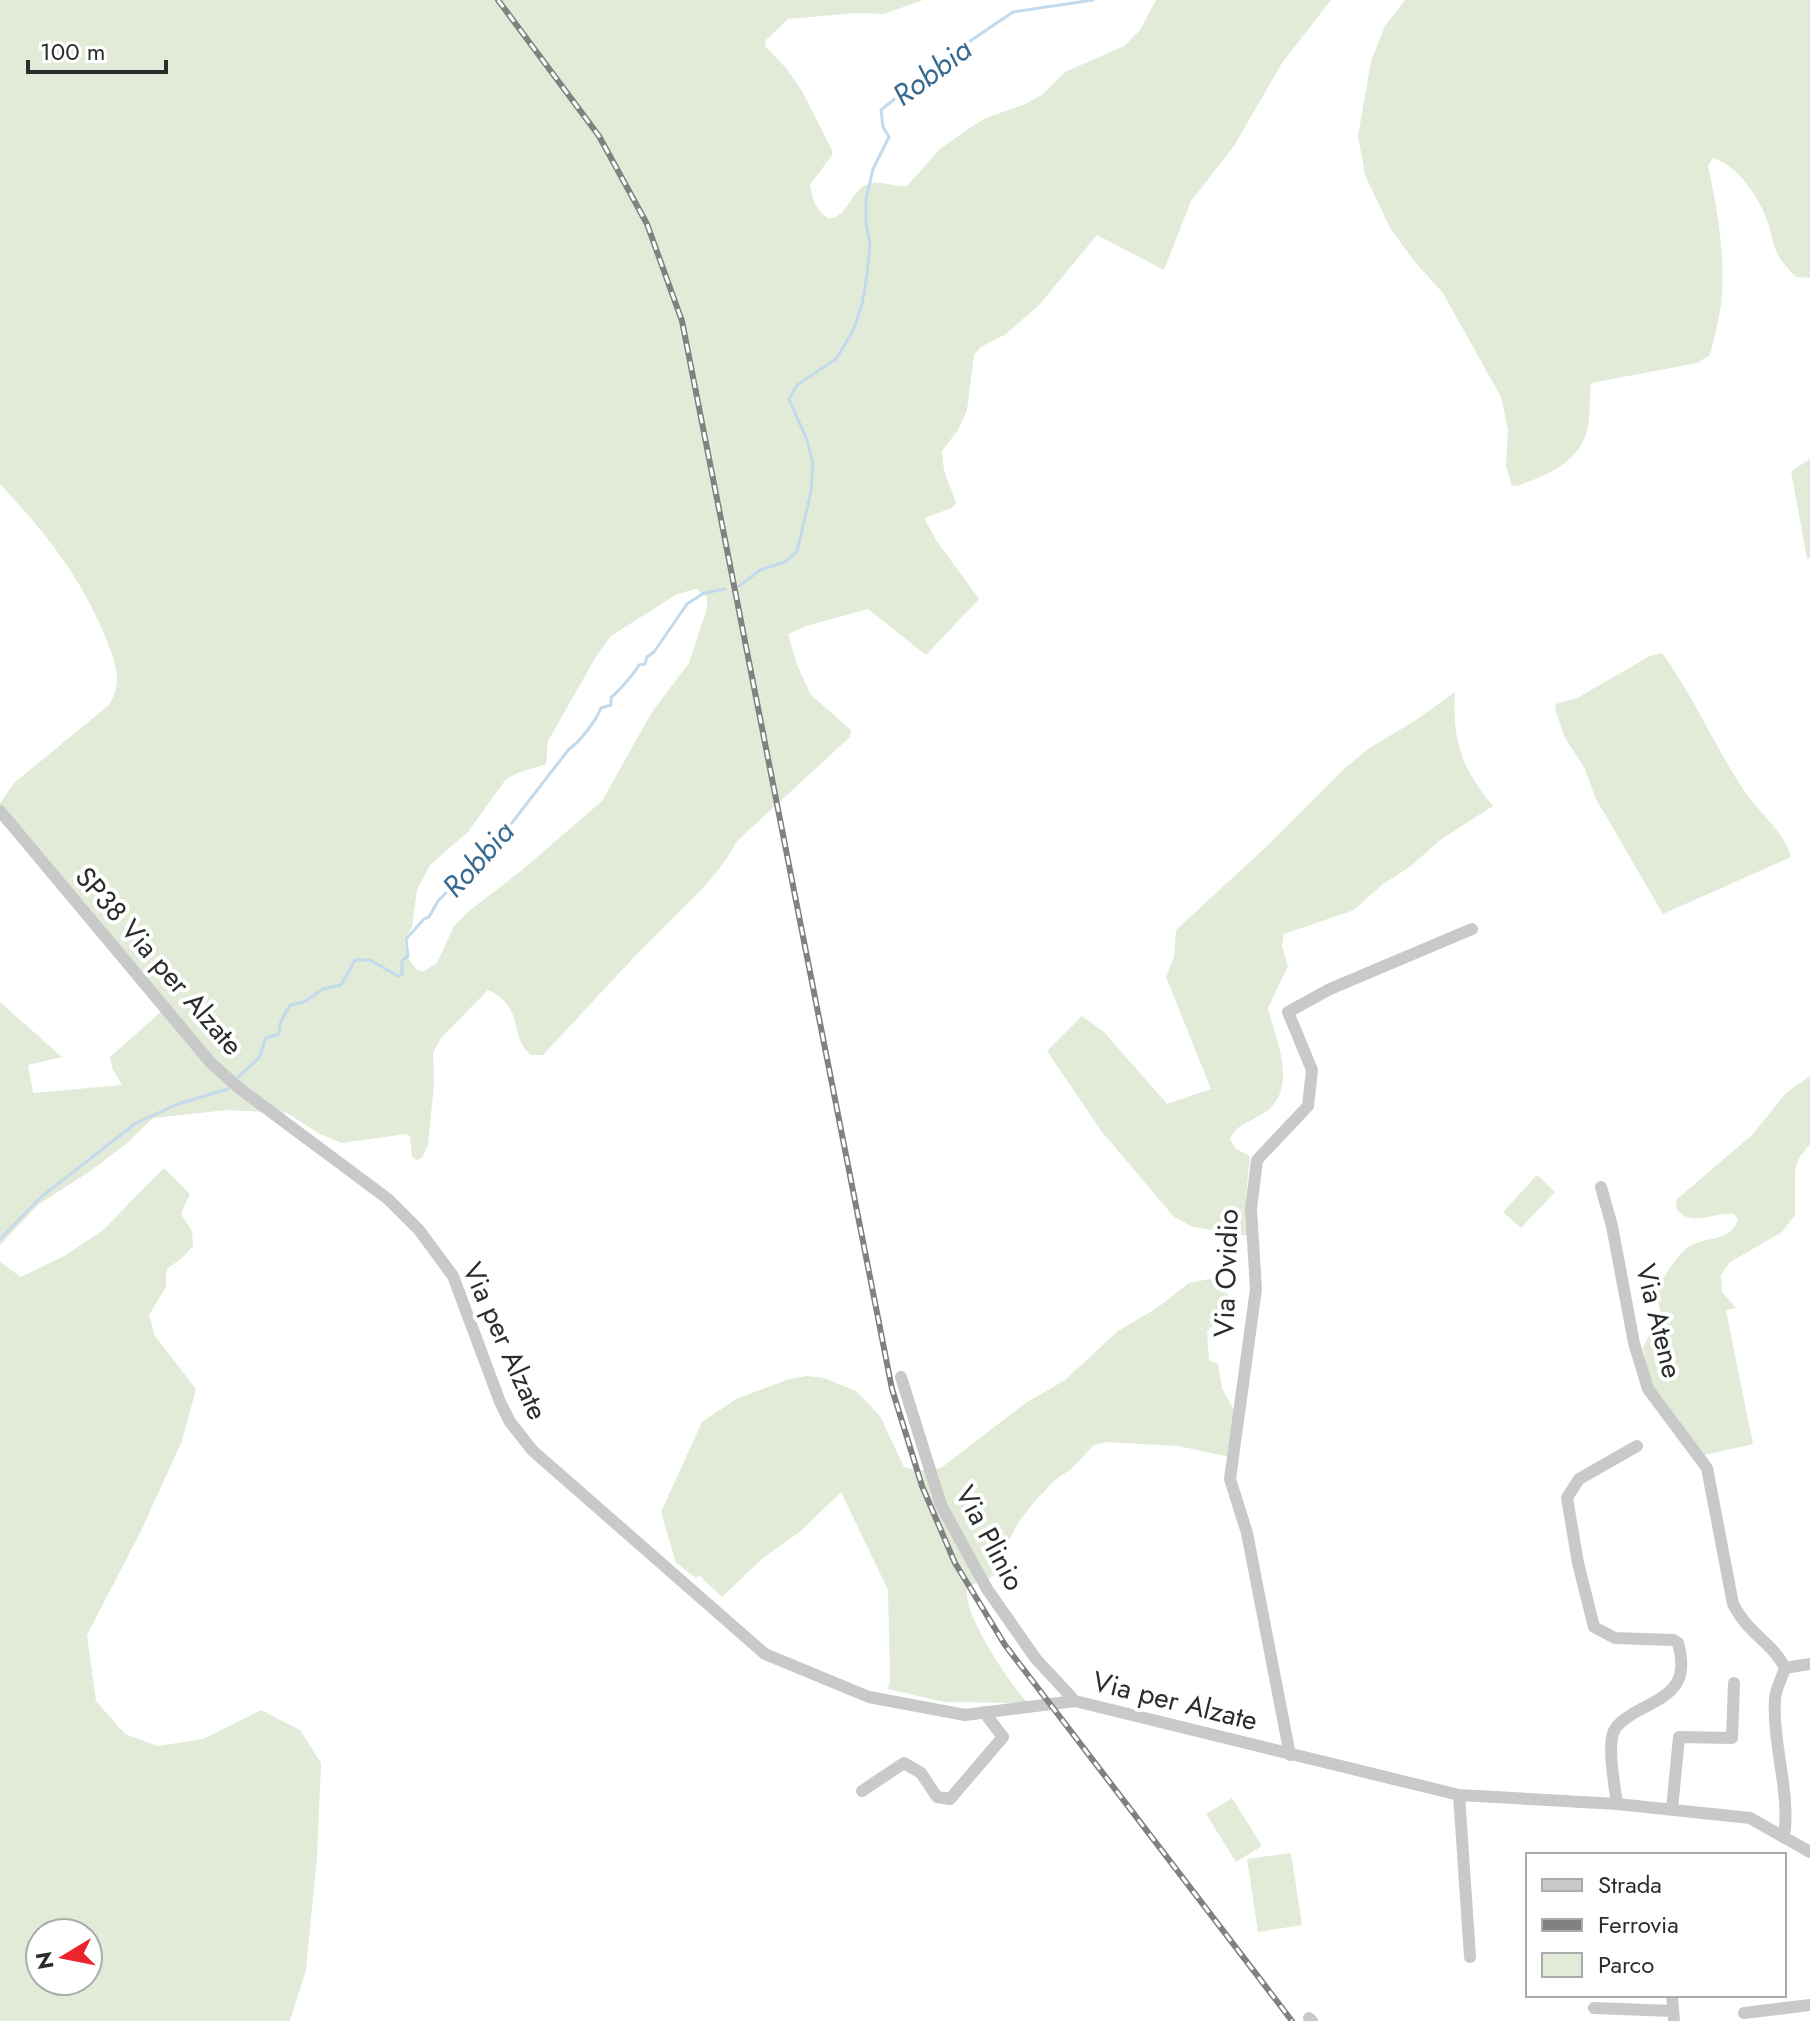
<svg xmlns="http://www.w3.org/2000/svg" width="1810" height="2021" font-family="Jost,sans-serif">
	<rect width="100%" height="100%" fill="#fff"/>
	<!-- green -->
	<path fill="#e1ebd8" fill-rule="evenodd" d="M 0,0 L 923,0 L 884,14 L 857,13 L 788,19 L 766,40 L 765,46 L 786,68 L 802,91 L 832,150 L 832,155 L 810,185 C 813,200 816,212 830,219 C 850,214 850,191 868,184 C 880,180 894,187 907,186 L 940,149 L 971,127 L 986,118 L 1025,104 L 1043,94 L 1065,72 L 1124,46 L 1140,30 L 1156,0 L 1331,0 L 1282,63 L 1234,146 L 1191,201 L 1164,270 L 1097,235 L 1040,304 L 1006,334 L 981,347 L 974,355 L 967,410 L 958,430 L 942,451 L 944,471 L 956,502 L 952,508 L 924,518 L 936,540 L 979,599 L 926,655 L 868,609 L 806,626 L 788,634 L 797,665 L 811,695 L 851,730 L 850,737 L 737,841 C 718,877 686,905 657,934 C 618,973 581,1015 543,1055 L 531,1055 C 508,1037 526,1007 488,990 L 441,1038 L 433,1053 L 434,1084 L 428,1145 L 422,1158 L 417,1160 L 412,1157 L 410,1136 L 406,1134 L 341,1143 L 320,1134 L 287,1113 L 227,1110 L 153,1118 L 126,1144 L 89,1172 L 39,1204 L 0,1245 L 0,1002 L 62,1057 L 28,1065 L 33,1093 L 122,1085 L 112,1068 L 110,1057 L 164,1009 L 0,820 L 0,803 L 14,783 L 109,705 C 123,683 116,664 107,641 C 81,576 47,535 0,484 ZM 696,589 L 707,597 L 707,608 L 689,663 L 652,712 L 602,801 L 521,871 L 470,910 L 454,926 L 437,963 L 424,971 L 417,970 L 407,957 L 404,941 L 412,927 L 417,890 L 430,865 L 468,832 L 506,779 L 518,773 L 546,764 L 548,741 L 597,655 L 611,636 L 677,594 Z
		M 1405,0 L 1810,0 L 1810,278 L 1796,277 C 1789,269 1780,261 1776,251 C 1772,241 1771,230 1767,220 C 1759,197 1737,165 1713,158 L 1708,166 C 1718,212 1726,258 1721,305 C 1718,322 1714,339 1710,355 L 1697,363 L 1591,383 C 1589,400 1591,418 1586,434 C 1576,465 1544,476 1517,486 L 1512,486 L 1506,466 L 1508,429 L 1501,397 L 1443,293 L 1414,261 L 1390,228 L 1365,175 L 1358,136 L 1371,61 L 1385,26 Z
		M 1810,459 L 1810,558 L 1807,559 L 1791,471 Z
		M 1662,653 C 1694,697 1715,747 1745,792 C 1761,815 1783,830 1791,857 L 1663,914 L 1596,799 L 1584,767 L 1565,738 L 1555,709 L 1556,704 L 1577,698 L 1650,656 Z
		M 1455,692 C 1452,740 1462,769 1493,806 L 1440,840 L 1411,866 L 1383,884 L 1354,910 L 1284,934 L 1282,946 L 1288,966 L 1268,1008 C 1277,1043 1301,1094 1259,1116 C 1247,1123 1235,1126 1230,1139 L 1236,1149 L 1250,1156 L 1246,1195 L 1249,1236 L 1193,1227 L 1174,1217 L 1102,1132 L 1047,1051 L 1082,1016 L 1104,1032 L 1167,1104 L 1211,1089 L 1166,977 L 1174,957 L 1176,930 L 1267,846 L 1344,769 L 1368,749 L 1416,720 Z
		M 1810,1076 L 1810,1144 L 1799,1158 L 1795,1169 L 1795,1215 L 1782,1232 L 1730,1262 L 1721,1275 L 1722,1292 L 1736,1308 L 1726,1310 L 1753,1444 L 1704,1455 L 1653,1391 L 1643,1348 L 1660,1311 L 1656,1290 C 1665,1276 1674,1259 1686,1249 C 1702,1235 1731,1244 1738,1219 L 1734,1214 C 1715,1211 1690,1229 1676,1208 L 1677,1199 L 1752,1135 L 1787,1092 Z
		M 164,1168 L 190,1194 L 181,1214 L 192,1231 L 193,1246 L 182,1258 L 168,1268 L 166,1273 L 166,1287 L 149,1315 L 155,1336 L 196,1389 L 182,1441 L 140,1533 L 87,1635 L 96,1701 L 125,1734 L 158,1746 L 203,1739 L 261,1710 L 300,1730 L 321,1763 L 317,1859 L 306,1970 L 290,2021 L 0,2021 L 0,1262 L 21,1277 L 64,1256 L 102,1231 ZM 40,1933 L 88,1933 L 88,1981 L 40,1981 Z
		M 1537,1175 L 1555,1192 L 1521,1228 L 1503,1212 Z
		M 1209,1279 L 1220,1281 C 1239,1306 1227,1314 1207,1331 L 1209,1360 L 1218,1364 L 1222,1388 L 1243,1427 L 1235,1458 L 1178,1446 L 1106,1442 L 1094,1445 L 1071,1469 L 1055,1480 L 1035,1501 L 1020,1520 L 1004,1549 L 1002,1569 C 992,1579 980,1581 967,1587 C 962,1614 1009,1683 1028,1703 L 944,1702 L 888,1689 L 890,1680 L 888,1590 L 841,1492 L 801,1531 L 763,1558 L 722,1597 L 699,1575 L 696,1578 L 676,1563 L 661,1512 L 702,1422 L 736,1399 L 789,1379 L 807,1376 L 824,1378 L 856,1391 L 880,1416 L 904,1467 L 917,1471 L 941,1468 L 1024,1404 L 1065,1380 L 1118,1331 L 1157,1308 L 1189,1283 Z
		M 1232,1798 L 1262,1846 L 1236,1862 L 1206,1814 Z
		M 1291,1853 L 1302,1925 L 1258,1932 L 1247,1859 Z"/>
	<g fill="none" stroke-linecap="round" stroke-linejoin="round">
		<!-- stream -->
		<path stroke="#c3daec" stroke-width="3" d="M 739,586 L 760,570 L 785,562 L 797,551 L 811,492 L 813,464 L 807,440 L 789,399 L 797,385 L 836,359 L 853,331 L 862,304 L 867,275 L 870,244 L 866,222 L 866,199 L 873,169 L 889,137 L 883,127 L 881,110 L 948,56 L 1013,12 L 1093,0
			M 238,1077 L 259,1058 L 266,1038 L 279,1034 L 281,1021 L 290,1005 L 304,1002 L 323,989 L 341,985 L 355,960 L 370,960 L 398,976 L 402,974 L 402,961 L 408,956 L 406,939 L 424,919 L 429,917 L 438,901 L 490,848 L 499,829 L 511,824 L 569,749 C 580,742 597,719 601,708 L 611,705 L 611,697 C 617,694 635,672 639,665 L 645,664 L 647,657 L 654,652 L 687,604 L 704,593 L 725,589
			M 0,1239 L 41,1197 L 136,1123 L 178,1104 L 228,1089"/>
		<!-- minor -->
		<path stroke="#c9c9c9" stroke-width="12" d="M 0,811 L 211,1063 L 239,1088 L 388,1199 L 419,1230 L 453,1276 L 500,1402 L 510,1422 L 533,1451 L 765,1654 L 869,1697 L 965,1715 L 1075,1701 L 1459,1795 L 1617,1804 L 1750,1818 L 1810,1852
			M 1601,1187 L 1612,1226 L 1634,1343 L 1648,1389 L 1707,1468 L 1733,1604 C 1748,1634 1773,1643 1785,1668
			M 901,1377 L 941,1505 L 987,1589 L 1036,1659 L 1075,1701
			M 1290,1755 L 1247,1533 L 1230,1479 L 1256,1289 L 1251,1209 L 1257,1160 L 1308,1106 L 1312,1070 L 1288,1012 L 1330,989 L 1472,929
			M 862,1791 L 904,1763 L 921,1773 L 937,1797 L 950,1799 L 1003,1737 L 984,1712
			M 1459,1795 L 1470,1957
			M 1617,1804 C 1615,1787 1606,1743 1615,1729 C 1619,1722 1628,1717 1634,1713 C 1669,1694 1690,1687 1678,1643 L 1673,1640 L 1615,1638 L 1594,1627 L 1578,1563 L 1567,1498 L 1579,1479 L 1637,1446
			M 1672,1809 L 1679,1737 L 1732,1738 L 1734,1683
			M 1784,1838 C 1791,1792 1772,1745 1775,1698 C 1776,1688 1782,1678 1785,1668 L 1810,1664
			M 1672,1995 L 1674,2021
			M 1594,2008 L 1673,2011
			M 1744,2013 L 1810,2005
			M 1309,2018 L 1312,2021"/>
		<!-- rail casing -->
		<g stroke="#818181" stroke-width="6">
			<path id="rail" d="M 498,0 L 599,136 L 647,224 L 682,321 L 892,1389 L 922,1486 L 955,1563 L 1005,1645 L 1292,2021"/>
		</g>
		<!-- rail -->
		<use href="#rail" stroke="#fff" stroke-width="3" stroke-dasharray="9" stroke-linecap="butt"/>
	</g>
	<g text-anchor="middle" dominant-baseline="central" stroke-width="8" stroke-linejoin="round" paint-order="stroke">
		<!-- street labels -->
		<g font-size="28" fill="#2c2c2c" stroke="#fff">
			<text transform="translate(159 961) rotate(49)">SP38 Via per Alzate</text>
			<text transform="translate(1226 1273) rotate(-88)">Via Ovidio</text>
			<text transform="translate(1659 1321) rotate(76)">Via Atene</text>
			<text transform="translate(505 1341) rotate(66)">Via per Alzate</text>
			<text transform="translate(990 1538) rotate(62)">Via Plinio</text>
			<text transform="translate(1175 1701) rotate(14)">Via per Alzate</text>
		</g>
		<!-- water labels -->
		<g font-size="30" font-style="italic" fill="#386a90" stroke="#fff">
			<text transform="translate(932 72) rotate(-37)">Robbia</text>
			<text transform="translate(478 859) rotate(-48)">Robbia</text>
		</g>
	</g>
	<!-- legend -->
	<rect x="1526" y="1853" width="260" height="144" fill="#ffffff" stroke="#ababab" stroke-width="2"/>
	<rect x="1542" y="1879" width="40" height="12" fill="#c9c9c9" stroke="#ababab" stroke-width="2"/>
	<text x="1598" y="1893" font-size="24" fill="#2c2c2c">Strada</text>
	<rect x="1542" y="1919" width="40" height="12" fill="#818181" stroke="#ababab" stroke-width="2"/>
	<text x="1598" y="1933" font-size="24" fill="#2c2c2c">Ferrovia</text>
	<rect x="1542" y="1953" width="40" height="24" fill="#e1ebd8" stroke="#ababab" stroke-width="2"/>
	<text x="1598" y="1973" font-size="24" fill="#2c2c2c">Parco</text>
	<!-- north arrow -->
	<g transform="translate(64 1957) rotate(260)"><circle r="38" fill="#ffffff" stroke="#ababab" stroke-width="2"/>
	<path d="M0-6L14 30L0 20L-14 30Z" fill="#ec252c"/>
	<text y="-12" font-size="22" font-weight="bold" text-anchor="middle" fill="#2c2c2c">N</text>
	</g>
	<!-- scale -->
	<path d="M28 60v12h138v-12" fill="none" stroke="#2c2c2c" stroke-width="4"/>
	<text x="40" y="60" font-size="24" fill="#2c2c2c" stroke="#ffffff" stroke-width="6" paint-order="stroke">100 m</text>
</svg>
